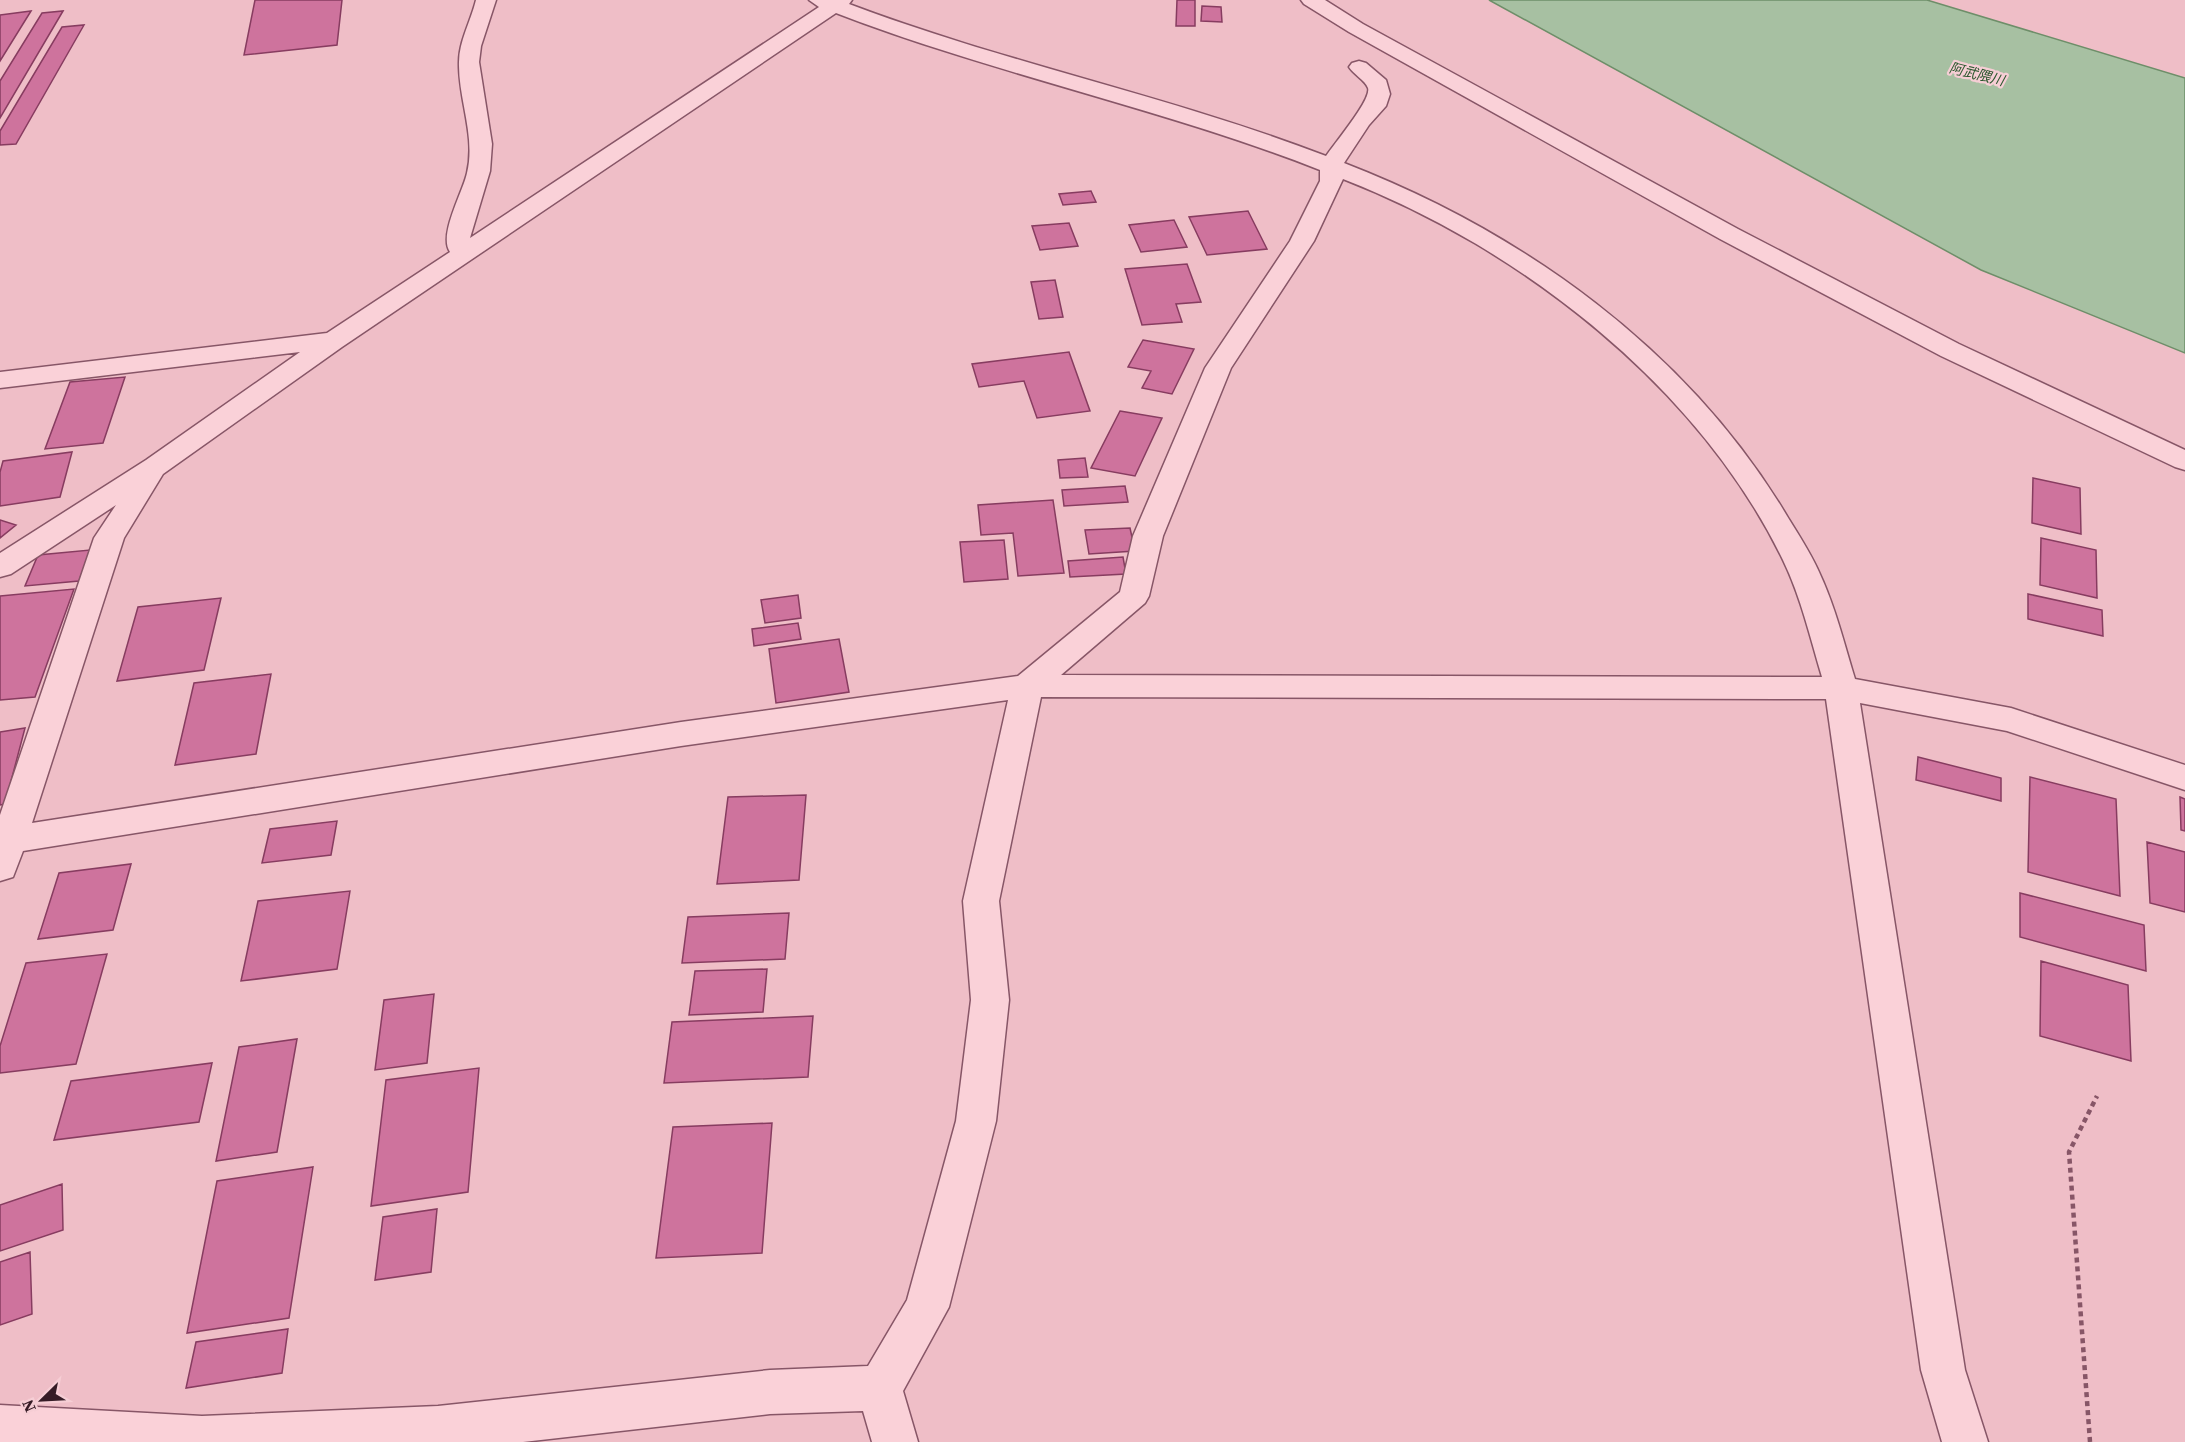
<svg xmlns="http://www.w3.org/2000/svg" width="2185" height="1442" font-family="'Source Serif 4','Noto Sans JP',serif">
	<rect width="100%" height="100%" fill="#efbec7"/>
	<!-- water -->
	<path fill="#a7c0a2" stroke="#6e8e69" stroke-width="1.5" d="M 1489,0 L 1927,0 L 2185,78 L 2185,353 L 1981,270 Z"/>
	<!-- building -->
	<path fill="#ce739d" stroke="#873c60" stroke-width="1.5" d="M 255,0 L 342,0 L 337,45 L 244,55 Z
		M 1177,0 L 1195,0 L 1195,26 L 1176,26 Z
		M 1202,6 L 1221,7 L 1222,22 L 1201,21 Z
		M 31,11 L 0,61 L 0,15 Z
		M 63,11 L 0,118 L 0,81 L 42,13 Z
		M 84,25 L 16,144 L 0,145 L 0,131 L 62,27 Z
		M 1091,191 L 1096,202 L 1063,205 L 1059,194 Z
		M 1248,211 L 1267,249 L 1207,255 L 1189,217 Z
		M 1174,220 L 1187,247 L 1141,252 L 1129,225 Z
		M 1069,223 L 1078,246 L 1040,250 L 1032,226 Z
		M 1187,264 L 1201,302 L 1176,304 L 1182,322 L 1142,325 L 1125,269 Z
		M 1055,280 L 1063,317 L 1039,319 L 1031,282 Z
		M 1143,340 L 1194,349 L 1172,394 L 1142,388 L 1151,371 L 1128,367 Z
		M 1069,352 L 1090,411 L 1037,418 L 1024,381 L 979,387 L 972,364 Z
		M 125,377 L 103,443 L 45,449 L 70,382 Z
		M 1120,411 L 1162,418 L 1135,476 L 1091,468 Z
		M 72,452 L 60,497 L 0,506 L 0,472 L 3,461 Z
		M 1085,458 L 1088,477 L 1060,478 L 1058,460 Z
		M 2033,478 L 2080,488 L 2081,534 L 2032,523 Z
		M 1125,486 L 1128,502 L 1064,506 L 1062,490 Z
		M 1053,500 L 1064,573 L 1018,576 L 1013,533 L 981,535 L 978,505 Z
		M 0,520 L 16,525 L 0,538 Z
		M 1130,528 L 1135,551 L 1089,554 L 1085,530 Z
		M 2041,538 L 2096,550 L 2097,598 L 2040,585 Z
		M 1004,540 L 1008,579 L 964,582 L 960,542 Z
		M 90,550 L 79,581 L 25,586 L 38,555 Z
		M 1123,557 L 1126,574 L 1070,577 L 1068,561 Z
		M 74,589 L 35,697 L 0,700 L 0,596 Z
		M 2028,594 L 2102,610 L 2103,636 L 2028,619 Z
		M 798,595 L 801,618 L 765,623 L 761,600 Z
		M 221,598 L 204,670 L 117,681 L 138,607 Z
		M 798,623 L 801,639 L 754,646 L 752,629 Z
		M 839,639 L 849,692 L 776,703 L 769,649 Z
		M 271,674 L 256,754 L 175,765 L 194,683 Z
		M 25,728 L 5,804 L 0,805 L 0,732 Z
		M 1918,757 L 2001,778 L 2001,801 L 1916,780 Z
		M 2030,777 L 2116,799 L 2120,896 L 2028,872 Z
		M 806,795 L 799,880 L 717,884 L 728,797 Z
		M 2180,797 L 2185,799 L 2185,831 L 2181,830 Z
		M 337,821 L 331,855 L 262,863 L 270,829 Z
		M 2147,842 L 2185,852 L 2185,912 L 2150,903 Z
		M 131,864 L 113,930 L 38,939 L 59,873 Z
		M 350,891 L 337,969 L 241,981 L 258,901 Z
		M 2020,893 L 2144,925 L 2146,971 L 2020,937 Z
		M 789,913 L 785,959 L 682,963 L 688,917 Z
		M 107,954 L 76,1064 L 0,1073 L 0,1046 L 26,963 Z
		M 2041,961 L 2128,985 L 2131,1061 L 2040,1036 Z
		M 767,969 L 763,1012 L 689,1015 L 695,971 Z
		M 434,994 L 427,1063 L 375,1070 L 384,1000 Z
		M 813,1016 L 808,1077 L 664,1083 L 672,1022 Z
		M 297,1039 L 277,1152 L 216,1161 L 239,1047 Z
		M 212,1063 L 199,1122 L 54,1140 L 71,1081 Z
		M 479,1068 L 468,1192 L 371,1206 L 386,1080 Z
		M 772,1123 L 762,1253 L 656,1258 L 673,1127 Z
		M 313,1167 L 289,1318 L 187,1333 L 217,1181 Z
		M 62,1184 L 63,1230 L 0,1251 L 0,1205 Z
		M 437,1209 L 431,1272 L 375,1280 L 383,1217 Z
		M 30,1252 L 32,1314 L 0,1325 L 0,1262 Z
		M 288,1329 L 282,1373 L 186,1388 L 196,1342 Z"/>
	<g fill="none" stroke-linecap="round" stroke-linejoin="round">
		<!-- minor casing -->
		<g stroke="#875667" stroke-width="3">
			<path id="minor" d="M 476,0 L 496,0 L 481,46 L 479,62 L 492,144 L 490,171 L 470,238 L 819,7 L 809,0 L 852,0 L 849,4 C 1005,63 1170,96 1326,156 C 1334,144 1372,99 1368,88 C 1365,80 1353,74 1349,67 L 1352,63 L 1359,61 L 1366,63 L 1386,80 L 1390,94 L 1386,106 L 1369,125 L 1344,163 C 1523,232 1688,350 1787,516 C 1798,534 1810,552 1819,572 C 1835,606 1844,643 1855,679 L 2011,708 L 2185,765 L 2185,790 L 2007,731 L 1860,703 L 1965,1370 L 1988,1442 L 1942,1442 L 1921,1370 L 1826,699 L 1041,697 L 999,901 L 1009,1000 L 996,1121 L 949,1307 L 903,1391 L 918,1442 L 872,1442 L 863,1411 L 770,1414 L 523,1442 L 0,1442 L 0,1405 L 202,1416 L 438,1406 L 770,1370 L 868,1366 L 907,1300 L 956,1121 L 971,1000 L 963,901 L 1008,700 L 681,746 L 23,851 L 13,877 L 0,881 L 0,815 L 94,538 L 116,505 L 11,574 L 0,577 L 0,553 L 146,460 L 300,352 L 0,388 L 0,372 L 327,333 L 450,252 C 438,235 463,192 467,173 C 476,136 458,99 459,62 C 459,41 471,21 476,0 ZM 836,13 C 994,74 1162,108 1320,170 L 1320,181 L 1290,241 L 1205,368 L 1133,536 L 1120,592 L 1018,676 L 681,722 L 32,823 L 124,538 L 163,474 L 342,347 ZM 1343,179 C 1521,248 1699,387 1783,560 C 1801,597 1810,637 1822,677 L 1061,675 L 1145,603 L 1149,596 L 1163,536 L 1231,368 L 1314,241 Z
				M 1301,0 L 1325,0 L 1363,24 L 1738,229 L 1959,344 L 2185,450 L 2185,470 L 2175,467 L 1941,356 L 1720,239 L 1349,32 L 1304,4 Z"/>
		</g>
		<!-- path -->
		<path stroke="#875667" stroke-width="4.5" stroke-dasharray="5 4" stroke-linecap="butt" d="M 2090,1442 L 2069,1152 L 2097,1096"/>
		<!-- minor -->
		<use href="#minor" fill="#fad1d8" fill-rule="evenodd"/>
	</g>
	<g text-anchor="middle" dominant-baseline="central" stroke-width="4.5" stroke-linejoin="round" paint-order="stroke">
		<!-- far-water labels -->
		<g font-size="14" font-style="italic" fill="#2a572d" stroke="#f6ced5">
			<text transform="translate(1977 74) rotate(14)">阿武隈川</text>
		</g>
	</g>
	<!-- north arrow -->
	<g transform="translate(42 1400) rotate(246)" stroke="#f6ced5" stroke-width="4.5" paint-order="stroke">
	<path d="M0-4.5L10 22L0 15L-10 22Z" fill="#361c26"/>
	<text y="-9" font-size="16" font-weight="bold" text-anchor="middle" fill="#361c26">N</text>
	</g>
</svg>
